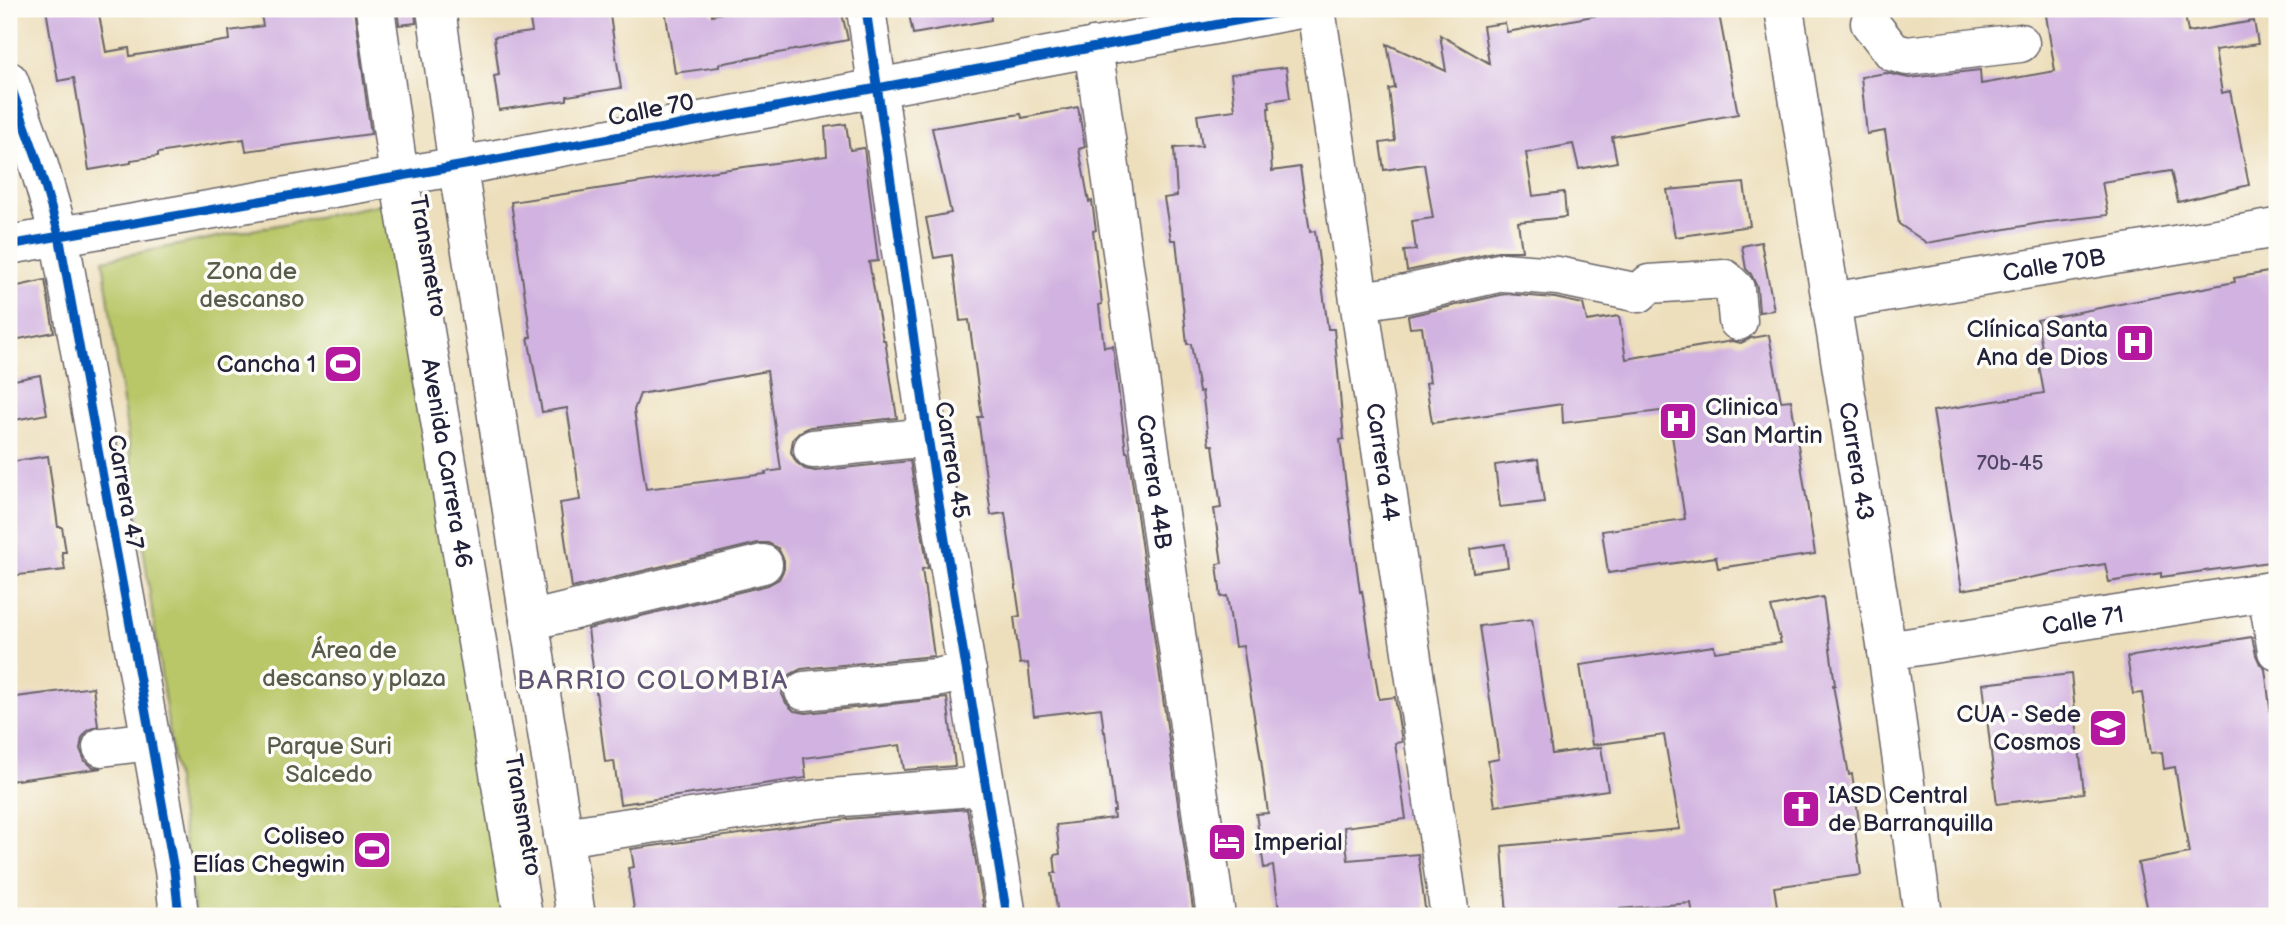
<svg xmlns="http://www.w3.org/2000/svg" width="2286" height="925" font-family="'Balsamiq Sans',sans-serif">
	<rect width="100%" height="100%" fill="#fdfcf7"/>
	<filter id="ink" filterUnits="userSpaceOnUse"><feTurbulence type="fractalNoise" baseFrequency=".0143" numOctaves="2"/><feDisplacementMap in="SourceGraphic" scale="14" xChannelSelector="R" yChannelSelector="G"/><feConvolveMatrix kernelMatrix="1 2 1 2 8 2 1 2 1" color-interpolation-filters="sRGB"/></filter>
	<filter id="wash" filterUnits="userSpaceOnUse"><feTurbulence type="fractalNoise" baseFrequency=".00686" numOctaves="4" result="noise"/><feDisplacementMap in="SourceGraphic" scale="28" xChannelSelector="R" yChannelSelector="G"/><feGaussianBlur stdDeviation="1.57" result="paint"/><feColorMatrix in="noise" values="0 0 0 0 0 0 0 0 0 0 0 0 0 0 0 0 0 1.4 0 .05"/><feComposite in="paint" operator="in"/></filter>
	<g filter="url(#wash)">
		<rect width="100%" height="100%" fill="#eddfbc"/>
		<!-- green -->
		<path fill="#bac769" stroke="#6e7452" stroke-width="2" d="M 396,201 L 510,916 L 195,916 L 103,260 Z"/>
		<g id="blocks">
			<!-- building -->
			<path fill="#d1b2e0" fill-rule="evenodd" d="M 46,9 L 98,9 L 106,52 L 129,48 L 130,56 L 230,40 L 229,31 L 263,26 L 260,9 L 354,9 L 371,134 L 246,151 L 244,139 L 158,153 L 158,156 L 131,160 L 131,163 L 89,170 L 74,78 L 58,81 Z
				M 397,9 L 415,9 L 416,23 L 399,25 Z
				M 528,9 L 609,9 L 621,88 L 567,96 L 567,100 L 499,110 L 494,76 L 499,75 L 494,37 L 532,32 Z
				M 665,9 L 711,9 L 712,15 L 742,9 L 841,9 L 848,40 L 719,64 L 719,67 L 675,73 Z
				M 908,9 L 990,9 L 991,20 L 913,34 Z
				M 1614,9 L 1718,9 L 1738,114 L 1612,137 L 1617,162 L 1579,169 L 1573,144 L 1526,153 L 1533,196 L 1564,192 L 1566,217 L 1518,222 L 1522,251 L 1498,251 L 1407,271 L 1404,251 L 1416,250 L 1412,221 L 1433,218 L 1424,164 L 1384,170 L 1380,143 L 1395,141 L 1389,89 L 1395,88 L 1387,44 L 1446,71 L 1440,35 L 1489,63 L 1483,26 L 1505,23 L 1507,32 L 1615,12 Z
				M 2045,9 L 2184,9 L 2188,32 L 2254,21 L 2258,44 L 2215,50 L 2222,93 L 2230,91 L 2249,185 L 2178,202 L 2171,171 L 2102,182 L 2108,215 L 2040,223 L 1927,243 L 1899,224 L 1885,131 L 1867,134 L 1861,77 L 1886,73 L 1909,78 L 1980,70 L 1981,84 L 2055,71 Z
				M 1286,67 L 1290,98 L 1269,101 L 1270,108 L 1268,108 L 1272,171 L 1300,167 L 1310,232 L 1315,231 L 1328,329 L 1334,329 L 1344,439 L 1340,440 L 1360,592 L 1362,591 L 1379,699 L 1395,697 L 1402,742 L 1395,743 L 1406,819 L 1344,827 L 1348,860 L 1418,854 L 1426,916 L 1280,916 L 1273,866 L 1264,868 L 1256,814 L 1268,813 L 1261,760 L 1243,646 L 1235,647 L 1227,596 L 1221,597 L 1217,564 L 1222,563 L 1214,509 L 1221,508 L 1213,445 L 1209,445 L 1202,391 L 1199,392 L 1191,344 L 1187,344 L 1176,240 L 1171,240 L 1164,198 L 1177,196 L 1174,148 L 1202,146 L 1197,115 L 1235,110 L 1231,74 Z
				M 1078,107 L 1085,147 L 1079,149 L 1089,202 L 1092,201 L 1096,230 L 1093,231 L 1102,304 L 1099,305 L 1104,347 L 1113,346 L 1126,452 L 1128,452 L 1194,916 L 1058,916 L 1052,873 L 1056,873 L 1054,855 L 1060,854 L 1056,825 L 1114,818 L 1113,811 L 1115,811 L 1105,732 L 1104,732 L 1101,708 L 1034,716 L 1028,663 L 1020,664 L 1014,617 L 1020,616 L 1005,513 L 991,515 L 978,417 L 982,417 L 969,320 L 960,321 L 952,255 L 934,258 L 926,218 L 951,213 L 932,128 L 1021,114 L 1022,118 Z
				M 846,124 L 850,150 L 864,148 L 878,261 L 869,262 L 883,340 L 885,340 L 897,418 L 810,427 L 800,432 L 793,439 L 791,452 L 796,462 L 805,469 L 815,471 L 910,461 L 928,568 L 922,569 L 934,656 L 801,669 L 791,674 L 784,681 L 782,694 L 786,703 L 794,711 L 806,713 L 947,698 L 955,766 L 904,770 L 900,745 L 804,758 L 806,778 L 620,804 L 614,761 L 605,762 L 588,629 L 768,585 L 779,579 L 784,569 L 784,560 L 778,548 L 768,543 L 758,543 L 572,588 L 560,503 L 580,500 L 575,459 L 567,408 L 542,412 L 528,337 L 531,337 L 511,202 L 722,170 L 827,156 L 825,127 ZM 767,371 L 781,470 L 765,472 L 766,474 L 646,489 L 634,410 L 640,394 Z
				M 1744,183 L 1750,226 L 1675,237 L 1667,190 Z
				M 1761,242 L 1774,310 L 1759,312 L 1757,287 L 1751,274 L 1746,269 L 1742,246 Z
				M 2268,272 L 2277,315 L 2277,561 L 2161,577 L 2161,573 L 2109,582 L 2105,564 L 1962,590 L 1933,411 L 2044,393 L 2036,349 L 2042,348 L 2037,320 L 2235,282 L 2234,278 Z
				M 45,280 L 54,332 L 9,341 L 9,288 Z
				M 1505,294 L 1555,298 L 1583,304 L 1587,321 L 1619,316 L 1626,359 L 1732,341 L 1741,343 L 1751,338 L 1769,335 L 1781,401 L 1791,400 L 1815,554 L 1718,568 L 1716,557 L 1608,573 L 1602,531 L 1685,519 L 1668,410 L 1563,423 L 1562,404 L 1432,423 L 1426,383 L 1430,382 L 1422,327 L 1410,328 L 1408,316 Z
				M 40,375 L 47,414 L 9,421 L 9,381 Z
				M 48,456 L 58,527 L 62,527 L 66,552 L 62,552 L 65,570 L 9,576 L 9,462 Z
				M 1538,459 L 1544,502 L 1500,507 L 1495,465 Z
				M 1505,544 L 1508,567 L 1473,572 L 1470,549 Z
				M 1823,597 L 1835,685 L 1833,685 L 1849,775 L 1852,774 L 1860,828 L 1855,829 L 1861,875 L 1774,887 L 1777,906 L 1750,910 L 1750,916 L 1693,916 L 1691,903 L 1620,909 L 1621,915 L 1607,916 L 1507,916 L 1502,846 L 1680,829 L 1664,735 L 1592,745 L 1580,665 L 1714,646 L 1715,652 L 1781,643 L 1771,607 Z
				M 1532,619 L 1552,754 L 1601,747 L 1608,790 L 1495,806 L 1488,761 L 1499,759 L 1479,626 Z
				M 2252,637 L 2256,655 L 2260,664 L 2265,669 L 2277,761 L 2277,916 L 2149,916 L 2138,863 L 2189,853 L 2175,767 L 2164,769 L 2162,752 L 2151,753 L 2142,693 L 2133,694 L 2127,657 Z
				M 2071,674 L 2084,793 L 1997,804 L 1983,684 Z
				M 93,687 L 98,726 L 88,730 L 82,738 L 80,749 L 85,761 L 93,767 L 102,768 L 9,781 L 9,698 Z
				M 967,809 L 985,916 L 635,916 L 628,868 L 634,867 L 631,849 L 847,819 Z"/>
		</g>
	</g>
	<g filter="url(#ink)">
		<use href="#blocks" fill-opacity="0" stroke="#696468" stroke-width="2"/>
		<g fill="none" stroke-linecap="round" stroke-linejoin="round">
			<!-- minor casing -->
			<g stroke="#696468" stroke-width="41">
				<g id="minor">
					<path d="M 866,9 L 928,437 L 1007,916"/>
					<path id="s1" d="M 1316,9 L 1450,916"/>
					<path id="s2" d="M 1784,9 L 1887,651 L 1923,916"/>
					<path d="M 1870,23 L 1893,52 L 1907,56 L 2020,43"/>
					<path id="s3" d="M 1093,47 L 1216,916"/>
					<path d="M 9,81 L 37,159 L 59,235 L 151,741 L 174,870 L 179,916"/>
					<path d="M 9,245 L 476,163 L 1299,9"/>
					<path d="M 1360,301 L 1406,294 L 1503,272 L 1558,276 L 1639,293 L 1649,284 L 1725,279 L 1735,289 L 1738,321"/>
					<path id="s4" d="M 1831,302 L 2277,228"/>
					<path d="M 813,449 L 928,437"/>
					<path d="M 2267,592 L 2277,651"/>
					<path d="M 529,621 L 763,564"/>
					<path id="s5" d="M 1887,651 L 2277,590"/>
					<path d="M 804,691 L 936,678 L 967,671"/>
					<path d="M 102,747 L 151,741"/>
					<path d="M 563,837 L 818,799 L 985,786"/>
				</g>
			</g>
			<!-- major casing -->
			<g stroke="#696468" stroke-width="41">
				<g id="major">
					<path id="s6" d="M 375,9 L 399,176 L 523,916"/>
					<path d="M 436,9 L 461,188 L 576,916"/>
				</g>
			</g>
			<!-- minor -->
			<use href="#minor" stroke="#fff" stroke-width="38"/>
			<!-- major -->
			<use href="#major" stroke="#fff" stroke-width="38"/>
			<!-- cycleway casing -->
			<g stroke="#fdfcf7" stroke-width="13">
				<path id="cycleway" d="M 866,9 L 928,437 L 1007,916
					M 9,81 L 37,159 L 59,235 L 151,741 L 174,870 L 179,916
					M 9,245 L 476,163 L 1299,9"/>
			</g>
			<!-- cycleway -->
			<use href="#cycleway" stroke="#0057b8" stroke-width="9"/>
		</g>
	</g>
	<!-- icons -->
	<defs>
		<g id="hospital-square" transform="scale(2.0125)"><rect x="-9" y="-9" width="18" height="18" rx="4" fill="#b5179e" stroke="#fdfcf7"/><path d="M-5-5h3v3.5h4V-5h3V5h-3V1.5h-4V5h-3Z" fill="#fff"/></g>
		<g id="stadium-square" transform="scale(2.0125)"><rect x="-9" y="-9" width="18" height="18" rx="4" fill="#b5179e" stroke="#fdfcf7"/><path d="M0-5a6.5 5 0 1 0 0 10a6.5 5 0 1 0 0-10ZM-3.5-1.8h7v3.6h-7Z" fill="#fff"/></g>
		<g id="university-square" transform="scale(2.0125)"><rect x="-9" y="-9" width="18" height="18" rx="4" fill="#b5179e" stroke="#fdfcf7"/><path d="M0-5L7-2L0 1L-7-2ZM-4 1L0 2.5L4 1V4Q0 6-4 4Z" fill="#fff"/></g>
		<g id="church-square" transform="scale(2.0125)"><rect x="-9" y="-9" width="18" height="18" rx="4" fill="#b5179e" stroke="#fdfcf7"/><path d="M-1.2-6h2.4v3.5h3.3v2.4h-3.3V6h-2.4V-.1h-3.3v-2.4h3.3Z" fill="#fff"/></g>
		<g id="hotel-square" transform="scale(2.0125)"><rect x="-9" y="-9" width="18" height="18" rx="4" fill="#b5179e" stroke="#fdfcf7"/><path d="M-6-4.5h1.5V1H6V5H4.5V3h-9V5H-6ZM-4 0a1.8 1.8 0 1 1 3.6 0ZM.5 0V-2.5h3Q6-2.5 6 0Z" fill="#fff"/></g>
	</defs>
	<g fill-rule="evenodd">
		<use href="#hospital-square" x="2135" y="343"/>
		<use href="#stadium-square" x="343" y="364"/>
		<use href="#hospital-square" x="1678" y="421"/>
		<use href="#university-square" x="2108" y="728"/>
		<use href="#church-square" x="1801" y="809"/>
		<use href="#hotel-square" x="1227" y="842"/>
		<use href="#stadium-square" x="372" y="850"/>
	</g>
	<g text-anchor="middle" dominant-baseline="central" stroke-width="7" stroke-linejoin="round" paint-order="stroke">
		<!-- number labels -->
		<g font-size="21" fill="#4e4664">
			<text x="2010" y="463">70b-45</text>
		</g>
		<!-- street labels -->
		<g font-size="24" fill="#22223b" stroke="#fdfcf7">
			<text transform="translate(651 110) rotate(-11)">Calle 70</text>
			<text transform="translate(428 256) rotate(80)">Transmetro</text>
			<text stroke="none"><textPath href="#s4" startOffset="226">Calle 70B</textPath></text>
			<text transform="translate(952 460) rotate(81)">Carrera 45</text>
			<text stroke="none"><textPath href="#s1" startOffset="458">Carrera 44</textPath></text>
			<text stroke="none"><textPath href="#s2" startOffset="458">Carrera 43</textPath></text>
			<text stroke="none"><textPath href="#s6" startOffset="460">Avenida Carrera 46</textPath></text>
			<text stroke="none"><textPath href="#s3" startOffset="439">Carrera 44B</textPath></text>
			<text transform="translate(125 492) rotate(80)">Carrera 47</text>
			<text stroke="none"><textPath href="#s5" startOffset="198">Calle 71</textPath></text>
			<text transform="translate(523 815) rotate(80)">Transmetro</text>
		</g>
		<!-- park labels -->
		<g font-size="24" fill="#575c4b" stroke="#fdfcf7">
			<text x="252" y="271">Zona de<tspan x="252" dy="28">descanso</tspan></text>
			<text x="354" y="650">Área de<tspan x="354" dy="28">descanso y plaza</tspan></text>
			<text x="329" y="746">Parque Suri<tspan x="329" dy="28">Salcedo</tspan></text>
		</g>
		<!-- poi labels -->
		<g font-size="24" fill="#22223b" stroke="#fdfcf7" text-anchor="end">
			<text x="2108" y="329">Clínica Santa<tspan x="2108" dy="28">Ana de Dios</tspan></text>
			<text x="316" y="364">Cancha 1</text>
			<text x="1705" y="407" text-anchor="start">Clinica<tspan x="1705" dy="28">San Martin</tspan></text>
			<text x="2081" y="714">CUA - Sede<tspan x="2081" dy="28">Cosmos</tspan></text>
			<text x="1828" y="795" text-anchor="start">IASD Central<tspan x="1828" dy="28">de Barranquilla</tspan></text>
			<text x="345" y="836">Coliseo<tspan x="345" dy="28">Elías Chegwin</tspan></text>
			<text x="1254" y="842" text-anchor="start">Imperial</text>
		</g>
		<!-- neighbourhood labels -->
		<g font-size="26" letter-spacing="2" fill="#5f5475" stroke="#fdfcf7">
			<text x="653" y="681">BARRIO COLOMBIA</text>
		</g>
	</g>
	<!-- margin -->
	<rect width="2286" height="925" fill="none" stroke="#fdfcf7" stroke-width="35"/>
</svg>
